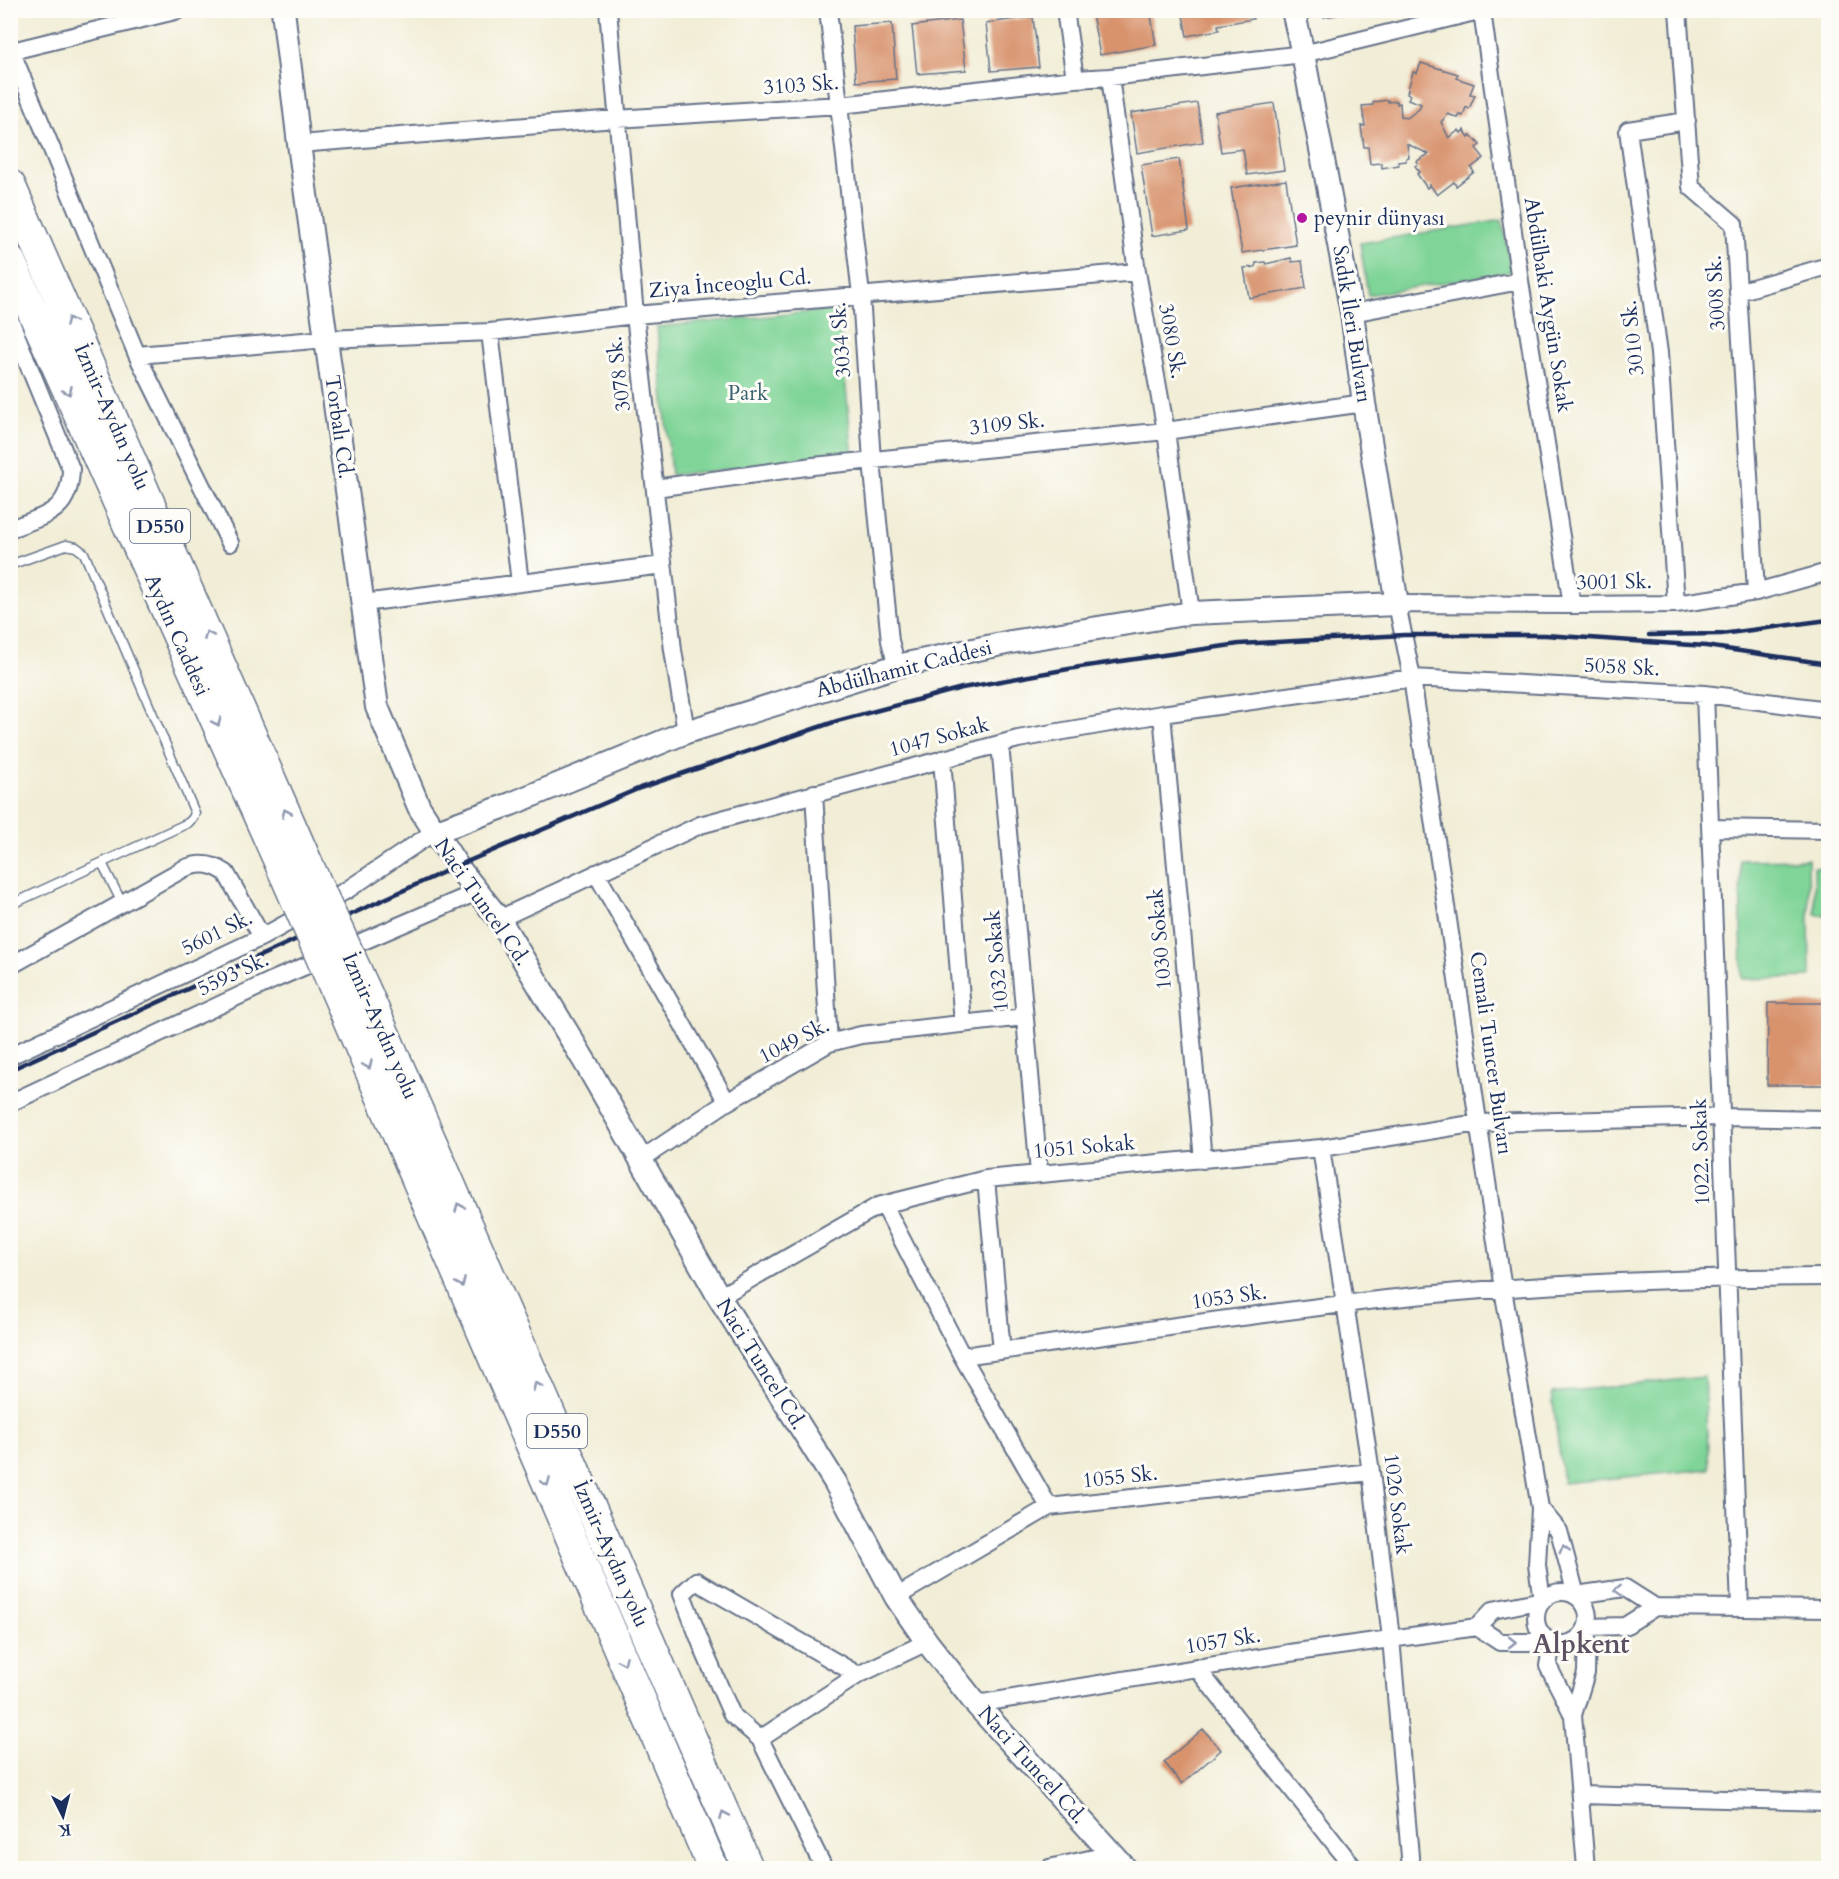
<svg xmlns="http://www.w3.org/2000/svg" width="1839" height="1879" font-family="Cardo,serif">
	<rect width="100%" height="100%" fill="#fdfcf7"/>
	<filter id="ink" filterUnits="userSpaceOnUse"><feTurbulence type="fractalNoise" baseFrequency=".0167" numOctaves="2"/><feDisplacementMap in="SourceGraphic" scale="12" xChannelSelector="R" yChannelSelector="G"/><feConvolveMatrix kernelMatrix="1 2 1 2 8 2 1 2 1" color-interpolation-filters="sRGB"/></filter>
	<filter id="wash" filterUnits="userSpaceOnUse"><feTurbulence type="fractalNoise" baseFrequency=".008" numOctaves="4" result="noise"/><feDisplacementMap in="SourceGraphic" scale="24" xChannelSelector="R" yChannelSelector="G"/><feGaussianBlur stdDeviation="1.35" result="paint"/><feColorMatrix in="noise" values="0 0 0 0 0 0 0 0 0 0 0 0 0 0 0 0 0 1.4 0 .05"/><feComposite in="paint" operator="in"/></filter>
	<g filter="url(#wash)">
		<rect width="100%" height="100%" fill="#f1edd6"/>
		<!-- green -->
		<path fill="#7fd497" stroke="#4d827a" stroke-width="1.5" d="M 1502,220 L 1511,272 L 1368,295 L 1360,243 Z
			M 838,309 L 853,457 L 671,475 L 657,327 Z
			M 1808,859 L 1810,977 L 1742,979 L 1740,860 Z
			M 1828,866 L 1828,915 L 1815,915 L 1814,867 Z
			M 1704,1377 L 1709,1469 L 1563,1483 L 1552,1393 Z"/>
		<g id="blocks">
			<!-- building -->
			<path fill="#d8936d" d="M 1113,10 L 1150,10 L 1156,45 L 1100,55 L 1092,14 Z
				M 1182,10 L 1251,10 L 1253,19 L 1218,25 L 1219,30 L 1187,36 Z
				M 1323,10 L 1354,10 L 1354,12 L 1324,17 Z
				M 1033,17 L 1039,67 L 991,71 L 986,23 Z
				M 960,20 L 966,70 L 917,74 L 912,26 Z
				M 892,23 L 896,79 L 856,82 L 852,26 Z
				M 1421,63 L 1458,74 L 1456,78 L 1474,84 L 1470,94 L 1475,95 L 1469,109 L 1466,107 L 1463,116 L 1460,115 L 1458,118 L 1448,114 L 1441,122 L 1449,138 L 1459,130 L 1461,133 L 1464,130 L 1469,137 L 1471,135 L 1480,145 L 1476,148 L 1484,158 L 1471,168 L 1474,172 L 1456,186 L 1454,182 L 1437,195 L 1430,185 L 1427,188 L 1417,174 L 1420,172 L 1415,166 L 1418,164 L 1417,161 L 1429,154 L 1407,144 L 1409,157 L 1406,158 L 1406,161 L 1398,162 L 1399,165 L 1382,168 L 1381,163 L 1370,164 L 1368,147 L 1364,147 L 1361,126 L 1365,126 L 1362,106 L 1373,105 L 1373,102 L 1388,100 L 1388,102 L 1397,101 L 1397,104 L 1400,103 L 1401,117 L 1407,118 L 1419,109 L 1421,104 L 1408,99 L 1410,95 L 1407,93 L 1413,72 L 1417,73 Z
				M 1197,103 L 1203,142 L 1137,153 L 1131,113 Z
				M 1274,103 L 1284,170 L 1247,175 L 1243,149 L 1221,152 L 1215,112 Z
				M 1179,159 L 1189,230 L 1152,236 L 1141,165 Z
				M 1286,180 L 1296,245 L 1242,253 L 1231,188 Z
				M 1291,258 L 1292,262 L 1302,261 L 1306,288 L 1249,298 L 1244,268 L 1255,267 L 1256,263 L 1265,262 L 1266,264 Z
				M 1768,1003 L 1828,1003 L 1828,1085 L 1767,1085 Z
				M 1203,1729 L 1221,1750 L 1182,1784 L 1164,1762 Z"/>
		</g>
	</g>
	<g filter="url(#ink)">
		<use href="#blocks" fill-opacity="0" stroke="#667288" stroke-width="1.5"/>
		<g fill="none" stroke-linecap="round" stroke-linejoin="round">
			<!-- lane casing -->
			<g stroke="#667288" stroke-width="11">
				<path id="lane" d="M 10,565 L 66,545 L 76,547 L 84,553 L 195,813 L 193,818 L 188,823 L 10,905
					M 102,863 L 122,903"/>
			</g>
			<!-- street casing -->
			<g stroke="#667288" stroke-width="20">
				<path id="street" d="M 608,10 L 635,315 L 673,650 L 686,732
					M 828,10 L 861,295 L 872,461 L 890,641 L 897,666
					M 1065,10 L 1075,79
					M 1678,10 L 1691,187 L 1734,224 L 1756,592
					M 1482,11 L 1520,281 L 1572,605
					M 10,48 L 137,355 L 230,543
					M 12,51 L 179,10
					M 1110,77 L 1137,272 L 1166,431 L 1191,613
					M 299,144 L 616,119 L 840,105 L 1075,79 L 1110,77 L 1303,54 L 1483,10
					M 1738,292 L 1828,266
					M 1352,313 L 1520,281
					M 10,320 L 71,469 C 70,513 45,515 10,529
					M 490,332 L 520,583
					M 137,355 L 327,339 L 490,332 L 635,315 L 1137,272
					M 655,488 L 813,466 L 1166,431 L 1364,403
					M 363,603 L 663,565
					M 1676,604 L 1659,353 L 1628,130 L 1687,121
					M 1705,694 L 1740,1608
					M 1162,714 L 1203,1160
					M 1000,744 L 1039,1173
					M 942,759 L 963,1024
					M 814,793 L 829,1043
					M 1711,828 L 1828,830
					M 596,873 L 727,1102
					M 499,919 L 700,825 L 1018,739 L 1162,714 L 1412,678 L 1705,694 L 1828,710
					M 10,966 L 183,869 C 199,862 212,863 226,873 L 262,937
					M 10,1056 L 262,937 L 347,890 L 434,832
					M 10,1103 L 273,980 L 477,892
					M 1321,1148 L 1371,1472 L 1391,1638 L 1411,1868
					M 640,1160 L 727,1102 L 829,1043 L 861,1035 L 1025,1017
					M 986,1179 L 1002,1351
					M 884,1205 L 962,1356 L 1049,1507
					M 719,1297 L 878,1206 L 986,1179 L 1321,1148 L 1478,1123 L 1723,1117 L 1828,1119
					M 962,1356 C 1089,1339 1216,1319 1344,1304 C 1504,1284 1667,1278 1828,1277
					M 1540,1508 L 1559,1531 L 1576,1595 L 1625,1588 L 1655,1607
					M1536 1618a26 26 0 1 1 52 0a26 26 0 1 1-52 0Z
					M 896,1597 L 1049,1507 L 1371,1472
					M 1655,1607 L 1828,1609
					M 1477,1627 L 1493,1610 L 1542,1600 L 1537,1565 L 1540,1508 L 1503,1289 L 1412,678 L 1397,604 L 1572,605 L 1676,604 L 1756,592 L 1828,572
					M 1477,1627 L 1500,1642 L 1552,1642 L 1548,1666 L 1573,1715 L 1586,1868
					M 1196,1667 L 1354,1868
					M 976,1704 L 1289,1653 L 1477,1627
					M 1573,1715 L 1586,1673 L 1587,1627 L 1625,1626 L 1655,1607
					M 760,1739 L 732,1715 L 704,1651 L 682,1594 L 696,1581 L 858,1675
					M 1581,1795 L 1828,1802
					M 824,1868 L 760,1739 L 858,1675 L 927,1642
					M 1049,1868 L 1112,1854"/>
			</g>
			<!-- secondary casing -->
			<g stroke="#667288" stroke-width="26">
				<path id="secondary" d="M 283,10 L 299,144 L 377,707 L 419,807 L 457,866 L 499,919 L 588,1067 L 719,1297 L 835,1482 L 896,1597 L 927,1642 L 976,1704 L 1125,1868
					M 434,832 L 511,804 L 686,732 L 897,666 L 1011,642 L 1191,613 L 1397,604 L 1364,403 L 1352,313 L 1303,54 L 1293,10"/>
			</g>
			<!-- highway casing -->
			<g stroke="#667288" stroke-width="33">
				<path id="highway" d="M 10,185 L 309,867
					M 10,261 L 286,877
					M 367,994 L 748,1868
					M 345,1012 L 713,1868"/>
			</g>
			<!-- lane -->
			<use href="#lane" stroke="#fff" stroke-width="8"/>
			<!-- street -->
			<use href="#street" stroke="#fff" stroke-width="16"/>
			<!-- secondary -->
			<use href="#secondary" stroke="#fff" stroke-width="22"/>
			<!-- highway -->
			<use href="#highway" stroke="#fff" stroke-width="30"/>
			<!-- rail -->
			<path stroke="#1b2f5e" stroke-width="4.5" d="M 1649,635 L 1721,634 L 1828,620
				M 10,1070 L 457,866 L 640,788 L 837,721 L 962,688 L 1080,667 L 1239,644 L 1404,635 L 1545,635 L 1706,646 L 1828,664"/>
			<!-- highway-bridge casing -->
			<g stroke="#667288" stroke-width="33" stroke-linecap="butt">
				<path id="highway-bridge" d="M 309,867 L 367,994
					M 286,877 L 345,1012"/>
			</g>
			<!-- highway-bridge -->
			<use href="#highway-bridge" stroke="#fff" stroke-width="30"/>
		</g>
		<!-- one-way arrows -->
		<defs><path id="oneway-chevron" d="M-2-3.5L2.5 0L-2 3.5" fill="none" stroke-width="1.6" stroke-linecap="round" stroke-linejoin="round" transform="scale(1.5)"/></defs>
		<g stroke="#8d97ae">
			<use href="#oneway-chevron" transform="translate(70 321) rotate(-114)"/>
			<use href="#oneway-chevron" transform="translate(68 391) rotate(66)"/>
			<use href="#oneway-chevron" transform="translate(208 635) rotate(-114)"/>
			<use href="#oneway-chevron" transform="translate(217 722) rotate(66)"/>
			<use href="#oneway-chevron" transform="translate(286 813) rotate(-114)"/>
			<use href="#oneway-chevron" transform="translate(368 1065) rotate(67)"/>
			<use href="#oneway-chevron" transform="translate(459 1207) rotate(-114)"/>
			<use href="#oneway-chevron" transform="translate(461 1283) rotate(67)"/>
			<use href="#oneway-chevron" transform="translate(537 1386) rotate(-114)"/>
			<use href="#oneway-chevron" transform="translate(546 1482) rotate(67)"/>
			<use href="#oneway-chevron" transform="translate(1564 1549) rotate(-105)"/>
			<use href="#oneway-chevron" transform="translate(1618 1590) rotate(178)"/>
			<use href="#oneway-chevron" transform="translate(1512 1642)"/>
			<use href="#oneway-chevron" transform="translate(623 1661) rotate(67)"/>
			<use href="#oneway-chevron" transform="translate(724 1815) rotate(-114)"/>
		</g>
	</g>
	<!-- markers -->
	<circle fill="#b5179e" stroke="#fdfcf7" stroke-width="2" cx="1302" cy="218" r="6"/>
	<g text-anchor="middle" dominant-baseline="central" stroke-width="6" stroke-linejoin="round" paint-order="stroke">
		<!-- shield labels -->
		<g fill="#fdfcf7" stroke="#5f6c8c" stroke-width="1.5">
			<rect x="130" y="509" width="60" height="34" rx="4.5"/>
			<rect x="527" y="1414" width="60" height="34" rx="4.5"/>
		</g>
		<g font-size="20" font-weight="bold" fill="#1b2f5e">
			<text x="160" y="526">D550</text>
			<text x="557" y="1431">D550</text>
		</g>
		<!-- street labels -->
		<g font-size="21" fill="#1b2f5e" stroke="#fdfcf7">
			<text transform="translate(801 85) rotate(-4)">3103 Sk.</text>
			<text transform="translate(730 284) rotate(-5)">Ziya İnceoglu Cd.</text>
			<text transform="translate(1716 293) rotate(-93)">3008 Sk.</text>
			<text transform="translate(1548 305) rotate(81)">Abdülbaki Aygün Sokak</text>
			<text transform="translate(1352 324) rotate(81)">Sadık İleri Bulvarı</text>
			<text transform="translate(1633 338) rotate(-96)">3010 Sk.</text>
			<text transform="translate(841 340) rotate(-94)">3034 Sk.</text>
			<text transform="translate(1172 341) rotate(80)">3080 Sk.</text>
			<text transform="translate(619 374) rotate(-97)">3078 Sk.</text>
			<text transform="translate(112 417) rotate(66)">İzmir-Aydın yolu</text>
			<text transform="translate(1007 424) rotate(-6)">3109 Sk.</text>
			<text transform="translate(339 427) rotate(82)">Torbalı Cd.</text>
			<text transform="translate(1614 582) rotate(-1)">3001 Sk.</text>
			<text transform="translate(177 635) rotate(66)">Aydın Caddesi</text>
			<text transform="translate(1622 667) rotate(3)">5058 Sk.</text>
			<text transform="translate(904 669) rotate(-14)">Abdülhamit Caddesi</text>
			<text transform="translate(939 737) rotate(-15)">1047 Sokak</text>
			<text transform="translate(482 902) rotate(55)">Naci Tuncel Cd.</text>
			<text transform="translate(217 933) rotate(-26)">5601 Sk.</text>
			<text transform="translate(1160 939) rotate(-95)">1030 Sokak</text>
			<text transform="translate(997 961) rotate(-95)">1032 Sokak</text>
			<text transform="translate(233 974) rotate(-25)">5593 Sk.</text>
			<text transform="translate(380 1026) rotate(66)">İzmir-Aydın yolu</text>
			<text transform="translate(794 1041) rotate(-27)">1049 Sk.</text>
			<text transform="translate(1491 1053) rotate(82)">Cemali Tuncer Bulvarı</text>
			<text transform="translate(1084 1147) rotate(-5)">1051 Sokak</text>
			<text transform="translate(1701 1152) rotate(-92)">1022. Sokak</text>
			<text transform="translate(1229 1297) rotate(-8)">1053 Sk.</text>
			<text transform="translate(761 1364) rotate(58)">Naci Tuncel Cd.</text>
			<text transform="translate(1120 1477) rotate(-6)">1055 Sk.</text>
			<text transform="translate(1397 1504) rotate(83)">1026 Sokak</text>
			<text transform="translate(611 1554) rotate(66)">İzmir-Aydın yolu</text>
			<text transform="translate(1223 1641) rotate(-9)">1057 Sk.</text>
			<text transform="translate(1032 1765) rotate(48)">Naci Tuncel Cd.</text>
		</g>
		<!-- poi labels -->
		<g font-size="21" fill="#1b2f5e" stroke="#fdfcf7" text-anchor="start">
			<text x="1314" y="218">peynir dünyası</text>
		</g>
		<!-- park labels -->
		<g font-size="21" fill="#39616f" stroke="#fdfcf7">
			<text x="748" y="393">Park</text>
		</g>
		<!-- district labels -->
		<g font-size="27" font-weight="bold" fill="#5d5263" stroke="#fdfcf7">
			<text x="1581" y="1644">Alpkent</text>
		</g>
	</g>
	<!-- margin -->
	<rect width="1839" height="1879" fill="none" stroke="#fdfcf7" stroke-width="36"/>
	<!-- north arrow -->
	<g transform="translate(63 1816) rotate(174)" stroke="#fdfcf7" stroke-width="4.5" paint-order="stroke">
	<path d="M0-4.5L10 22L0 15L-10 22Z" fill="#1b2f5e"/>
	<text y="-9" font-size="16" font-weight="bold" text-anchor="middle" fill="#1b2f5e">K</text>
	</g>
</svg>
